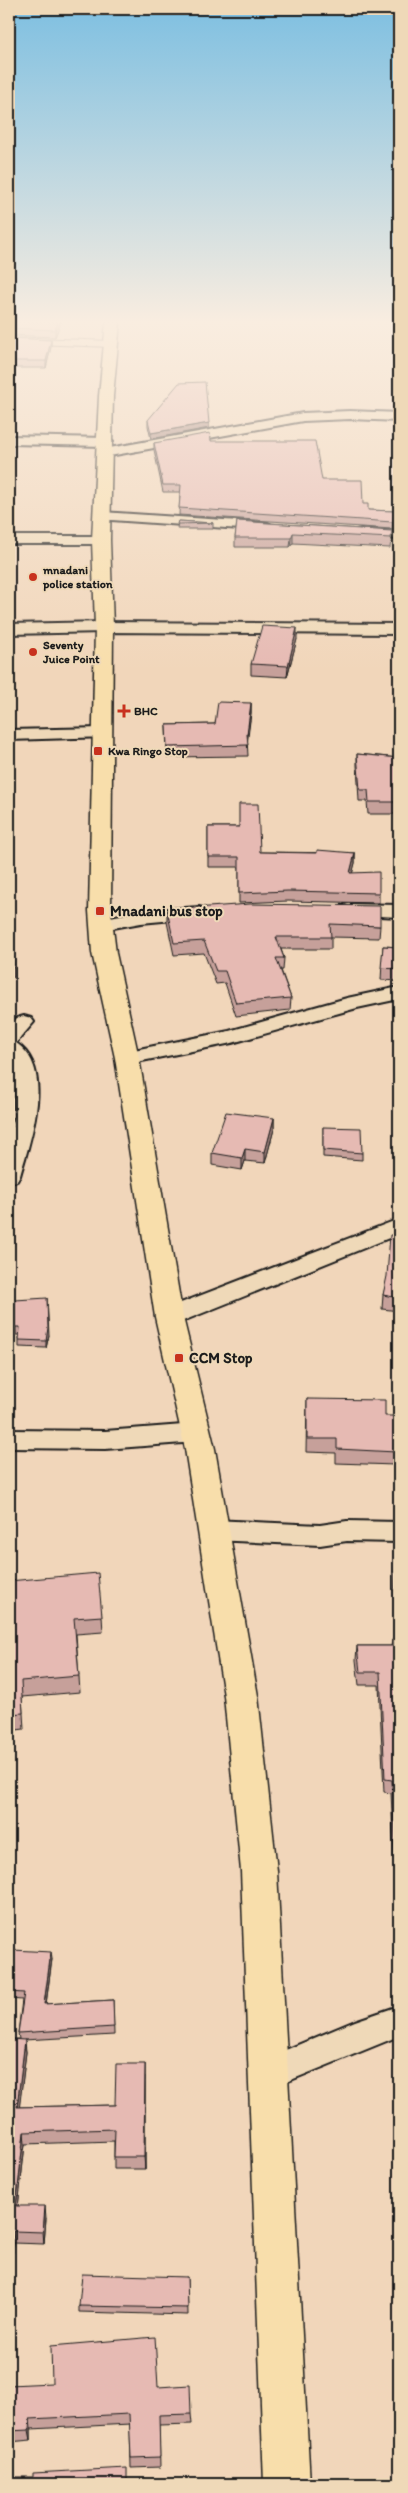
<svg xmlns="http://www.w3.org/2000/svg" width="408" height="2493" font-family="Itim,sans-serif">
	<rect width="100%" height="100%" fill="#f1d6ba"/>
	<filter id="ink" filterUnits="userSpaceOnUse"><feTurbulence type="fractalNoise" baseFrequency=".02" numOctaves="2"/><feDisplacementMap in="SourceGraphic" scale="10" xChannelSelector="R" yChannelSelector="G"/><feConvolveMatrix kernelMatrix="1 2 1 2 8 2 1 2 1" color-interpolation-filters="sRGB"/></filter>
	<g filter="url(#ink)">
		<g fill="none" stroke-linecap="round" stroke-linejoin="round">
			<!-- service casing -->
			<g stroke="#1c1c1c" stroke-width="8">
				<path id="service" d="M 9,340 L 111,344"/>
			</g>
			<!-- minor casing -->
			<g stroke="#1c1c1c" stroke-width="4">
				<path id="minor" d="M 350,411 L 399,413 L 399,421 L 350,419 L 303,421 L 104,457 L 97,453 L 104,449 L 303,413 Z
					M 9,436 L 106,438 L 113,442 L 106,446 L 9,444 Z
					M 102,512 L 268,523 L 275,527 L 268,531 L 97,519 L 95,516 Z
					M 361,529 L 399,531 L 399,539 L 356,536 L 354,533 L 356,530 Z
					M 9,536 L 101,536 L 108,540 L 101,544 L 9,544 Z
					M 104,622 L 399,624 L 399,634 L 104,632 L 9,634 L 9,624 Z
					M 102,728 L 108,729 L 111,733 L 108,737 L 9,740 L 9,730 Z
					M 348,904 L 399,905 L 399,917 L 341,914 L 338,910 L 341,906 Z
					M 199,907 L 206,909 L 209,913 L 206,917 L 141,923 L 102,930 L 95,928 L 92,924 L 95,920 L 141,911 Z
					M 399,987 L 399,999 L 357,1008 L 232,1043 L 127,1064 L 119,1063 L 116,1058 L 119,1053 L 229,1031 L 347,998 Z
					M 24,1016 L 31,1018 L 34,1022 L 16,1043 C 56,1069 30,1140 20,1176 L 17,1181 L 9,1183 L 9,1137 L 15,1116 L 14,1072 L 9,1058 L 9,1026 L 17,1018 Z
					M 399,1219 L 399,1234 L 178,1323 L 169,1325 L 160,1323 L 157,1317 L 160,1311 Z
					M 196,1424 L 205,1426 L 209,1433 L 205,1440 L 196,1442 L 105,1449 L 9,1448 L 9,1430 L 105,1431 Z
					M 213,1520 L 320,1525 L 347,1521 L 399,1522 L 399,1542 L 347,1541 L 320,1545 L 213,1540 L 203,1537 L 199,1530 L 203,1523 Z
					M 399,2006 L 399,2036 L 269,2089 L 257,2084 L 252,2073 L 257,2062 L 355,2021 Z"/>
			</g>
			<!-- trunk casing -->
			<g stroke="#1c1c1c" stroke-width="3">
				<path id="trunk" d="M 106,322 L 120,322 L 113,396 L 110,540 L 113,627 L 111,911 L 116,953 L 139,1058 L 183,1317 L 215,1449 L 258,1696 L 277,1871 L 310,2484 L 264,2484 L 241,1871 L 224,1696 L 185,1449 L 155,1317 L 115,1058 L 92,953 L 89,911 L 95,627 L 92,540 L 99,396 Z"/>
			</g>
			<!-- service -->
			<use href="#service" stroke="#efd9b8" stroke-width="6"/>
			<!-- minor -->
			<use href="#minor" fill="#efd9b8" fill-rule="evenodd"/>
			<!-- trunk -->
			<use href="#trunk" fill="#f8deab" fill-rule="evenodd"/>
		</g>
		<!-- wall -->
		<path fill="#c6a09a" stroke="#1c1c1c" d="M 9,322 L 61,322 L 55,337 L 9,335 Z
			M 9,338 L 51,340 L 51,347 L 46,368 L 9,368 Z
			M 148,420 L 209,428 L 151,439 L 148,426 Z
			M 211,441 L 322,480 L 363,504 L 368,510 L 394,511 L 392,529 L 179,515 L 180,492 L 163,492 L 154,450 L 154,443 Z
			M 178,521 L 213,523 L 213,529 L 177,529 Z
			M 237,521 L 392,531 L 390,548 L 293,543 L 290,547 L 235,547 L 235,538 Z
			M 297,639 L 287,677 L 251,675 L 251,664 Z
			M 251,703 L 251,713 L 247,739 L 248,756 L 167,757 L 166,725 L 215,724 Z
			M 357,754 L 399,758 L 399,806 L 398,814 L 368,814 L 367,801 L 359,801 L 357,765 Z
			M 208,827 L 239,827 L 260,852 L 355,853 L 355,863 L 352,873 L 379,893 L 379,903 L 288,901 L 239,903 L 239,867 L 208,867 Z
			M 167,910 L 380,926 L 379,938 L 331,937 L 331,949 L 281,949 L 284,958 L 283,970 L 281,970 L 291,998 L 290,1010 L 236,1016 L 225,983 L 216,984 L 204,953 L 174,955 L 167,922 Z
			M 383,946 L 399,947 L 399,981 L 381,980 Z
			M 274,1118 L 274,1129 L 265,1163 L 245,1161 L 242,1170 L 212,1165 L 212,1153 Z
			M 323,1127 L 362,1153 L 362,1160 L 323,1157 Z
			M 399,1235 L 399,1311 L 382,1309 L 383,1295 Z
			M 15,1300 L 49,1335 L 46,1348 L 19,1347 L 19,1335 L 16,1335 Z
			M 307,1399 L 385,1416 L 396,1452 L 395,1465 L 336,1463 L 336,1453 L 306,1452 Z
			M 396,1559 L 399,1559 L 399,1875 L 395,1875 L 391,1793 L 384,1792 L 379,1685 L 359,1685 L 356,1660 L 357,1646 L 391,1646 L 392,1640 L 394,1640 L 395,1572 Z
			M 9,1581 L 102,1616 L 103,1632 L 76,1634 L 80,1692 L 22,1697 L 24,1729 L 9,1731 Z
			M 52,1959 L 46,2004 L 113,2000 L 114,2035 L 24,2040 L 26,2052 L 19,2107 L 115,2105 L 145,2076 L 145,2169 L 114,2169 L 114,2141 L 25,2144 L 18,2206 L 46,2218 L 44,2244 L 14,2243 L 13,2253 L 9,2253 L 9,2039 L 19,2039 L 18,2033 L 22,2000 L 9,1999 L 9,1977 Z
			M 187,2277 L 188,2315 L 79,2312 L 79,2306 Z
			M 9,2385 L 158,2387 L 191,2414 L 192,2424 L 159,2425 L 160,2467 L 131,2468 L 130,2424 L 31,2429 L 31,2440 L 9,2442 Z"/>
		<!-- shaded-wall -->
		<path fill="#a1827d" stroke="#1c1c1c" d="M 58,322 L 61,322 L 55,337 L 55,330 Z
			M 51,340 L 51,347 L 46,368 L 46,361 Z
			M 209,423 L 209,428 L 151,439 L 151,433 Z
			M 293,533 L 293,543 L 290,547 L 291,538 Z
			M 297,628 L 297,639 L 287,677 L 288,666 Z
			M 11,648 L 12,659 L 9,672 L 9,658 Z
			M 251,703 L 251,713 L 247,745 L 247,734 Z
			M 355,853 L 355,863 L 350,883 L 350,873 Z
			M 13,935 L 14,977 L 9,979 L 9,968 Z
			M 274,1118 L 274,1129 L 265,1163 L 265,1152 Z
			M 245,1149 L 245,1161 L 242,1170 L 242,1158 Z
			M 47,1298 L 49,1335 L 46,1348 L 46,1341 Z
			M 51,1952 L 52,1959 L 45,2011 L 44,2004 Z
			M 25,2040 L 26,2052 L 18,2119 L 17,2107 Z
			M 145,2064 L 145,2169 L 144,2157 Z
			M 24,2132 L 25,2144 L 17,2217 L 16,2206 Z
			M 45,2206 L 46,2218 L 44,2244 L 43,2232 Z
			M 13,2231 L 14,2243 L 13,2253 L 12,2241 Z
			M 30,2419 L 31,2429 L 31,2440 L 29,2430 Z"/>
		<!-- building -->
		<path fill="#e6bab3" stroke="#1c1c1c" d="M 9,322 L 58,322 L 55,330 L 9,328 Z
			M 9,338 L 51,340 L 46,361 L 9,361 Z
			M 205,382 L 209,423 L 151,433 L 148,420 L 179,383 Z
			M 210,433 L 211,441 L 315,441 L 322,480 L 362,480 L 363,504 L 368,504 L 368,510 L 394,511 L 393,522 L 179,508 L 181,485 L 163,485 L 154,443 Z
			M 178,521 L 213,523 L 177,524 Z
			M 237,521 L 392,531 L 391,538 L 293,533 L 291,538 L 235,538 Z
			M 262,626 L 297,628 L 288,666 L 251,664 Z
			M 9,648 L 11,648 L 9,658 Z
			M 218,702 L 251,703 L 247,734 L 248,745 L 167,747 L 166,725 L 215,724 Z
			M 357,754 L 399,758 L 399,794 L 398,794 L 399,802 L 369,802 L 368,790 L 360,790 Z
			M 239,804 L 258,804 L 260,852 L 317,853 L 317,850 L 355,853 L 350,873 L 379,872 L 379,893 L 288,891 L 239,893 L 239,857 L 208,857 L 208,827 L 239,827 Z
			M 250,904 L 380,906 L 380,926 L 330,924 L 331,937 L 276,937 L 284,958 L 276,958 L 291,998 L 236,1003 L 225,971 L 216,971 L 204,941 L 174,943 L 167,910 Z
			M 9,925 L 12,925 L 14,967 L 9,968 Z
			M 383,946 L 399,947 L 399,969 L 381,968 Z
			M 226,1112 L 274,1118 L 265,1152 L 245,1149 L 242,1158 L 212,1153 Z
			M 323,1127 L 361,1128 L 362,1153 L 323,1150 Z
			M 390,1235 L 399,1235 L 399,1298 L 383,1295 L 387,1276 Z
			M 47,1298 L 48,1328 L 46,1341 L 19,1340 L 20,1327 L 15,1327 L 15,1300 Z
			M 307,1399 L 385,1400 L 385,1416 L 395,1416 L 396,1452 L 337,1449 L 337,1439 L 307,1439 Z
			M 396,1559 L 399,1559 L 399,1862 L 397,1862 L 392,1780 L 385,1779 L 380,1672 L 360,1672 L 357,1646 L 392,1646 L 392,1640 L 395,1640 Z
			M 98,1573 L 102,1616 L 74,1618 L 79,1676 L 21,1681 L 23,1713 L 9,1714 L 9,1581 Z
			M 12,1950 L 51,1952 L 44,2004 L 113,2000 L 114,2027 L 18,2033 L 24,1993 L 9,1992 L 9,1977 Z
			M 9,2039 L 25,2040 L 17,2107 L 115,2105 L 116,2064 L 145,2064 L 144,2157 L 114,2157 L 115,2129 L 24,2132 L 16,2206 L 45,2206 L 43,2232 L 13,2231 L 12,2241 L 9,2241 Z
			M 82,2274 L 187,2277 L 188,2308 L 79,2306 Z
			M 155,2337 L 158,2387 L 190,2385 L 191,2414 L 159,2415 L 160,2457 L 131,2458 L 129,2414 L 30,2419 L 29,2430 L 9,2431 L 9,2385 L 52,2383 L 51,2346 Z
			M 127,2468 L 127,2484 L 9,2484 L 9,2477 L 33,2477 L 33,2473 Z"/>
	</g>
	<!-- sky -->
	<linearGradient id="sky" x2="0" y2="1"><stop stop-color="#7dbfe1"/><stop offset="0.48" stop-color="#f9ede0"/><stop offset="1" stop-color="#f9ede0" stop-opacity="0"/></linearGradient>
	<rect width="408" height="671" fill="url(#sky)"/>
	<!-- markers -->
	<g fill="#c8321e" stroke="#efd9b8" stroke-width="2">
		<circle cx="33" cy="577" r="5"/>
		<circle cx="33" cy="652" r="5"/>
		<path d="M121.5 703.5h5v5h5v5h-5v5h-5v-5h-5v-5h5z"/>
		<rect x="93" y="746" width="10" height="10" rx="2.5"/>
		<rect x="95" y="906" width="10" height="10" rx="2.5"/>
		<rect x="174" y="1353" width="10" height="10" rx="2.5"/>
	</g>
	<g text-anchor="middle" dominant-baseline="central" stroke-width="4" stroke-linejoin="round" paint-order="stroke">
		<!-- far-poi labels -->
		<g font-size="12" font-weight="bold" fill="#1c1c1c" stroke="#efd9b8" text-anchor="start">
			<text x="43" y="570">mnadani<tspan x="43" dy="14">police station</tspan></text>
			<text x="43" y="645">Seventy<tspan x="43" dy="14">Juice Point</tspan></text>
			<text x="134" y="711">BHC</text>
			<text x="108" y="751">Kwa Ringo Stop</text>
		</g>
		<!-- poi labels -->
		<g font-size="15" font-weight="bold" fill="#1c1c1c" stroke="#efd9b8" text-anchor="start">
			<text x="110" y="911">Mnadani bus stop</text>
			<text x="189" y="1358">CCM Stop</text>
		</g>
	</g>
	<!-- margin -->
	<rect width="408" height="2493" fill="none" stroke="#efd9b8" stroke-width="30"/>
	<rect x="15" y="15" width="378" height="2463" fill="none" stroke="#1c1c1c" stroke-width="2" filter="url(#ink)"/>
</svg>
